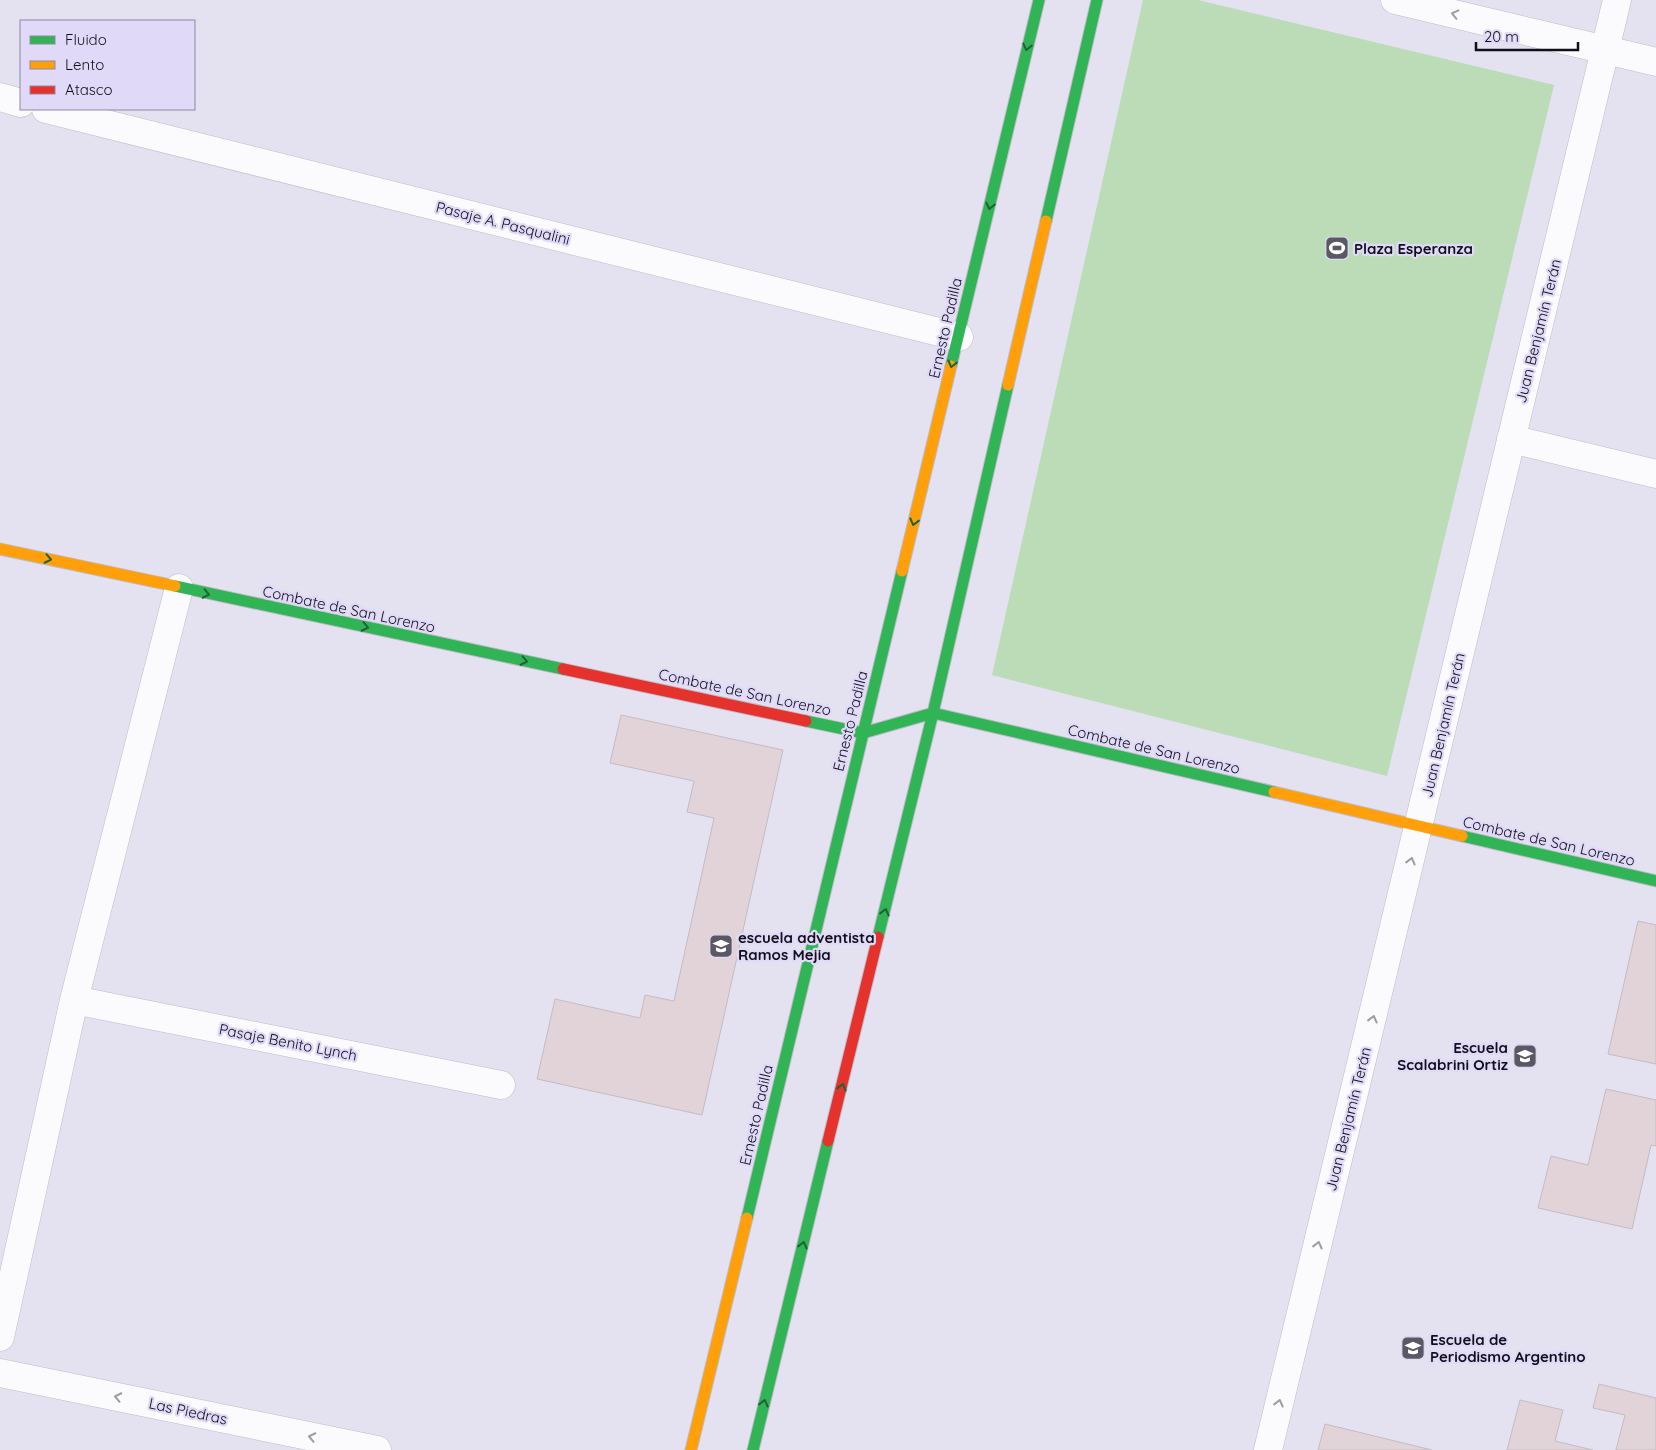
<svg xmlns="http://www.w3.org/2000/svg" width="1656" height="1450" font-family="Quicksand,sans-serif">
	<rect width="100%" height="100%" fill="#e4e1f1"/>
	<!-- green -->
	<path fill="#bbdcb7" d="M 1143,0 L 1198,0 L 1554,85 L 1387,776 L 992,675 Z"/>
	<!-- building -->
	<path fill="#e1d3d8" stroke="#c4bcc1" d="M 621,715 L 783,750 L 702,1115 L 537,1079 L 555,999 L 640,1018 L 645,995 L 674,1001 L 714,818 L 687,812 L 694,781 L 610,763 Z
		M 1638,921 L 1656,925 L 1656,1064 L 1608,1054 Z
		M 1606,1089 L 1656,1100 L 1656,1146 L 1651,1145 L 1632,1229 L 1538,1208 L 1551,1156 L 1588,1165 Z
		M 1599,1384 L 1656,1398 L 1656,1450 L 1616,1450 L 1625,1415 L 1593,1408 Z
		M 1520,1400 L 1563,1410 L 1555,1441 L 1593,1450 L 1507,1450 Z
		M 1325,1424 L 1432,1450 L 1318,1450 Z"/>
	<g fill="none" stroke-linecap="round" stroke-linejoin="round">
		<!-- street casing -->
		<g stroke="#bebbc8" stroke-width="29">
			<path id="street" d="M 1395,0 L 1656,62
				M 0,97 L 21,103
				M 46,109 L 959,337
				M 1511,439 L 1656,474
				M 74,1000 L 501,1085
				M 0,1337 L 74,1000 L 179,588
				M 0,1373 L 377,1450
				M 1268,1450 L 1617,0"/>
		</g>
		<!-- fast casing -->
		<g stroke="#bebbc8" stroke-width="13">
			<path id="fast" d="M 1046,221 L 1097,0
				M 951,366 L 1039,0
				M 175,586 L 563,669
				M 806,721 L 863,733 L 933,713 L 1274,792
				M 1462,836 L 1656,881
				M 878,937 L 933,713 L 1008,385
				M 747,1218 L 902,571
				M 753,1450 L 828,1141"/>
		</g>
		<!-- slow casing -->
		<g stroke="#bebbc8" stroke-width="13">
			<path id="slow" d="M 1008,385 L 1046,221
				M 0,549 L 175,586
				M 902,571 L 951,366
				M 1274,792 L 1462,836
				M 691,1450 L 747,1218"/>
		</g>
		<!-- jam casing -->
		<g stroke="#bebbc8" stroke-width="13">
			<path id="jam" d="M 563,669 L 806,721
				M 828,1141 L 878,937"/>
		</g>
		<!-- street -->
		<use href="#street" stroke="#fbfafd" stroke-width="28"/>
		<!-- fast -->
		<use href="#fast" stroke="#30b455" stroke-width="11"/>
		<!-- slow -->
		<use href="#slow" stroke="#ff9f0a" stroke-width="11"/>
		<!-- jam -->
		<use href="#jam" stroke="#e5322d" stroke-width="11"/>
	</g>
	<!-- one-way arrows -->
	<defs><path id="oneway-chevron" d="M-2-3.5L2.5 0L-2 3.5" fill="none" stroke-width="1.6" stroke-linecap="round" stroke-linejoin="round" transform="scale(1.25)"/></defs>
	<g stroke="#9d9ca2">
		<use href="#oneway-chevron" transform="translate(1455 14) rotate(-167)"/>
		<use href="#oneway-chevron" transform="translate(1411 861) rotate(-76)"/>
		<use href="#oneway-chevron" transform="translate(1373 1019) rotate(-76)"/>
		<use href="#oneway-chevron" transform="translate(1318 1245) rotate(-76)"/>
		<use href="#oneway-chevron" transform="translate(118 1397) rotate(-168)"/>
		<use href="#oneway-chevron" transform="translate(1279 1403) rotate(-76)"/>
		<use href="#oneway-chevron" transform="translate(312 1437) rotate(-168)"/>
	</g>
	<g stroke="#206237">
		<use href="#oneway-chevron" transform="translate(1027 47) rotate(103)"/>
		<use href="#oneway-chevron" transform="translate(990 206) rotate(103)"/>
		<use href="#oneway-chevron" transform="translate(952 364) rotate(104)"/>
		<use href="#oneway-chevron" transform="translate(914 522) rotate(104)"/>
		<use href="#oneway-chevron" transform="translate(48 559) rotate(12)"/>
		<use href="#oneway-chevron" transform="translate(206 594) rotate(12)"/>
		<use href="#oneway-chevron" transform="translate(365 627) rotate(12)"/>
		<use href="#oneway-chevron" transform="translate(524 661) rotate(12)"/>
		<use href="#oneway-chevron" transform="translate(885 912) rotate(-76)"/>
		<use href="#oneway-chevron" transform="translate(842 1087) rotate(-76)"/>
		<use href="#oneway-chevron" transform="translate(803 1245) rotate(-76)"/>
		<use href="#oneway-chevron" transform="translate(764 1403) rotate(-76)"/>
	</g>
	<!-- icons -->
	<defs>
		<g id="stadium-square" transform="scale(1.25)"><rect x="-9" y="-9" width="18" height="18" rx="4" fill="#5b5865" stroke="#e0daf8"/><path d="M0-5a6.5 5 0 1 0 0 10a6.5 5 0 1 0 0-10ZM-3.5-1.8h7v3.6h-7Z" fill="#fff"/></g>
		<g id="school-square" transform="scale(1.25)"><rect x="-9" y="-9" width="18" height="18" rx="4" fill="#5b5865" stroke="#e0daf8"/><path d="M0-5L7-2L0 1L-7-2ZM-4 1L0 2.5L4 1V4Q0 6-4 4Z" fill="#fff"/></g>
		<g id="university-square" transform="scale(1.25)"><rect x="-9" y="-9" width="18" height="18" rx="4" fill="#5b5865" stroke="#e0daf8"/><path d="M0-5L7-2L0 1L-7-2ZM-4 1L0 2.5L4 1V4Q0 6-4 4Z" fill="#fff"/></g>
	</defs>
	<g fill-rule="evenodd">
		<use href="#stadium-square" x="1337" y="248"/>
		<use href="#school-square" x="721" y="946"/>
		<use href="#school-square" x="1525" y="1056"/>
		<use href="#university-square" x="1413" y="1348"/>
	</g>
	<g text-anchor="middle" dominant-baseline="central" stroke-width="4.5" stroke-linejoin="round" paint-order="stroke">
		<!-- street labels -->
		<g font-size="15" fill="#110f19" stroke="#e0daf8">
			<text transform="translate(503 223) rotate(14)">Pasaje A. Pasqualini</text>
			<text transform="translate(945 328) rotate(-77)">Ernesto Padilla</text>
			<text transform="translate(1538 331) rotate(-76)">Juan Benjamín Terán</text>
			<text transform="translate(349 609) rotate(12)">Combate de San Lorenzo</text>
			<text transform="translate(745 692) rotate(12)">Combate de San Lorenzo</text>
			<text transform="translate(850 721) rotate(-76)">Ernesto Padilla</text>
			<text transform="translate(1443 725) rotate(-77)">Juan Benjamín Terán</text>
			<text transform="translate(1154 749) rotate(13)">Combate de San Lorenzo</text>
			<text transform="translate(1549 841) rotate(13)">Combate de San Lorenzo</text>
			<text transform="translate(288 1042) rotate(11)">Pasaje Benito Lynch</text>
			<text transform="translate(756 1115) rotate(-77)">Ernesto Padilla</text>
			<text transform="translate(1348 1119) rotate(-76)">Juan Benjamín Terán</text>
			<text transform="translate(188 1411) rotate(12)">Las Piedras</text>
		</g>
		<!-- poi labels -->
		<g font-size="15" font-weight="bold" fill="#110f19" stroke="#e0daf8" text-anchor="start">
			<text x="1354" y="248">Plaza Esperanza</text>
			<text x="738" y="937">escuela adventista<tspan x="738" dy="17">Ramos Mejia</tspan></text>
			<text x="1508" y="1047" text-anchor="end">Escuela<tspan x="1508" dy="17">Scalabrini Ortiz</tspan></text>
			<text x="1430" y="1339">Escuela de<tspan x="1430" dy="17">Periodismo Argentino</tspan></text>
		</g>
	</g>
	<!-- legend -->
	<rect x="20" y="20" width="175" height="90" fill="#e0daf8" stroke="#8d899f"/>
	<rect x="30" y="36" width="25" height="8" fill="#30b455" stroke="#8d899f"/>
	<text x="65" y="45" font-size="15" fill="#110f19">Fluido</text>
	<rect x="30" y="61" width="25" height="8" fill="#ff9f0a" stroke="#8d899f"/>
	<text x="65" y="70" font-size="15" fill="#110f19">Lento</text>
	<rect x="30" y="86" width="25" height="8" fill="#e5322d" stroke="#8d899f"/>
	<text x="65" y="95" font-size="15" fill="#110f19">Atasco</text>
	<!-- scale -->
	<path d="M1476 42v8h102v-8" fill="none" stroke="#110f19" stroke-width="2.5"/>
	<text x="1484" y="42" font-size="15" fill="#110f19" stroke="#e0daf8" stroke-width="4" paint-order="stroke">20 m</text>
</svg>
